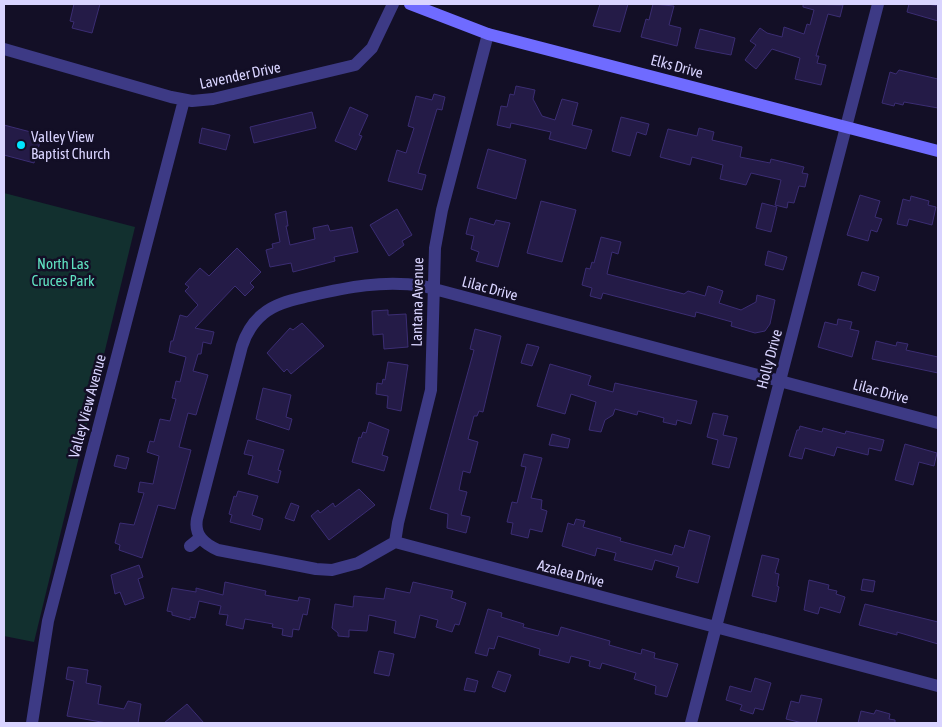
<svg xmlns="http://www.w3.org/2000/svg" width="942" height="727" font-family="'Asap Condensed',sans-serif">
	<rect width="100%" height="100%" fill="#130f26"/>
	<!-- green -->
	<path fill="#12302f" d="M 4,193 L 135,227 L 34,642 L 4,636 Z"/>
	<!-- building -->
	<path fill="#241b47" stroke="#3b2d73" d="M 74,4 L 100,4 L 92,33 L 72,28 L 74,22 L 70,21 Z
		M 600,4 L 628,4 L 620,32 L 593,26 Z
		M 653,4 L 674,6 L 669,25 L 681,28 L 677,46 L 641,37 L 646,19 L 649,20 Z
		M 803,4 L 843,5 L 840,17 L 828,14 L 816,56 L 819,56 L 817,63 L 826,65 L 821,85 L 795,79 L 800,58 L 772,49 L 756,69 L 745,60 L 756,45 L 750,41 L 760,28 L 767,33 L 782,37 L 784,27 L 804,34 L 807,24 L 810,25 L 814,10 L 803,7 Z
		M 909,4 L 928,4 L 938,6 L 938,21 L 907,12 Z
		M 700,29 L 735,38 L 731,55 L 695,48 Z
		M 899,70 L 938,79 L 938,108 L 904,102 L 903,105 L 895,103 L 894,106 L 882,103 L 890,72 L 896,74 Z
		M 516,86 L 535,90 L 533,99 L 542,116 L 555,120 L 562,99 L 578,103 L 572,125 L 592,130 L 586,149 L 549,139 L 551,132 L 511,123 L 510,128 L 497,125 L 501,106 L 507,107 L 510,94 L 514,95 Z
		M 434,94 L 445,97 L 442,110 L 437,109 L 418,173 L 426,175 L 422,190 L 388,181 L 397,150 L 406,153 L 414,128 L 408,126 L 416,96 L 432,100 Z
		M 350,107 L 368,115 L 359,135 L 362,136 L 356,150 L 335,141 Z
		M 312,112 L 316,128 L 254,143 L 250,127 Z
		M 621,117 L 649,124 L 646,135 L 637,132 L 630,156 L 612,151 Z
		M 4,125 L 42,135 L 34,163 L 4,155 Z
		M 202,128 L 230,135 L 226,150 L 199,143 Z
		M 699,128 L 714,132 L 712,140 L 742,147 L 740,157 L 770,163 L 771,159 L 804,167 L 802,173 L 808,174 L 805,187 L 799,186 L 794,203 L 788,202 L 787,208 L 775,205 L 781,180 L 751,173 L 746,185 L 720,179 L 723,165 L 692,157 L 690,165 L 660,157 L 668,129 L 697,136 Z
		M 488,149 L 526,160 L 516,199 L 477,188 Z
		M 860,195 L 880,201 L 875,217 L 882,219 L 877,232 L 871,230 L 868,241 L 847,235 Z
		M 911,196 L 929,201 L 928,205 L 936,207 L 932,225 L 909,219 L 907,226 L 897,224 L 903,199 L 910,201 Z
		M 541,201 L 576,210 L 562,262 L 527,253 Z
		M 762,203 L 777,207 L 771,232 L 756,228 Z
		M 397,209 L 412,235 L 402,241 L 404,245 L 389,256 L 370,225 Z
		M 286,211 L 288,226 L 286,226 L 290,245 L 315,239 L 313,228 L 328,225 L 330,231 L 352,227 L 358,252 L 334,257 L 335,261 L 293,272 L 291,263 L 270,267 L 266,250 L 273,248 L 272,244 L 280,242 L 275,214 Z
		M 470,218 L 494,225 L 496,220 L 510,223 L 498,267 L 476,261 L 479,252 L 471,249 L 474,236 L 466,234 Z
		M 601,237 L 621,242 L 618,254 L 612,252 L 607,274 L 684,294 L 688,291 L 705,296 L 708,286 L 723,291 L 719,303 L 741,310 L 756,302 L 757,295 L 775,300 L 770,324 L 765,331 L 755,333 L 731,326 L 732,322 L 696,312 L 695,317 L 603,293 L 601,299 L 590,296 L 592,288 L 582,285 L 586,268 L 590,269 L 592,262 L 594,263 Z
		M 237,248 L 261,272 L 250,283 L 254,287 L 245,296 L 235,286 L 195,328 L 214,332 L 211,344 L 203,342 L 201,354 L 198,354 L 193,371 L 208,375 L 196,415 L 188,413 L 179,447 L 191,450 L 175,509 L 158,505 L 142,558 L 119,550 L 120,545 L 115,543 L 120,523 L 134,525 L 144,493 L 138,492 L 140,482 L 153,484 L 159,456 L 147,452 L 150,441 L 154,442 L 160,419 L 170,421 L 176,399 L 172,398 L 176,381 L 180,382 L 186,357 L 169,352 L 171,341 L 173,341 L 180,315 L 187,317 L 198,305 L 185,291 L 189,287 L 185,284 L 200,268 L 209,276 Z
		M 768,251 L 787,257 L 783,270 L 765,265 Z
		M 862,272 L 879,277 L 875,291 L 858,285 Z
		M 388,310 L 388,315 L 406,314 L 408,347 L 384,349 L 383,334 L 373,335 L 372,311 Z
		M 838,319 L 852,322 L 850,329 L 859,331 L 852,357 L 818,347 L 825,322 L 837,325 Z
		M 302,323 L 324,346 L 291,374 L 287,369 L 284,372 L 267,353 L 290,328 L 293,330 Z
		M 475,329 L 501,336 L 483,412 L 479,411 L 477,416 L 474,416 L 468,439 L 478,442 L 470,473 L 463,471 L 459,490 L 467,492 L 461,515 L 470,517 L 466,533 L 447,528 L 448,514 L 430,509 L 474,350 L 470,349 Z
		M 876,341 L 896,346 L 897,342 L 908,344 L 906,350 L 938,357 L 938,373 L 872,359 Z
		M 527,344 L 539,347 L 532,366 L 521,363 Z
		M 388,362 L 408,365 L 401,411 L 387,408 L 388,396 L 376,394 L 377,383 L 382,384 L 383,379 L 385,380 Z
		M 550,364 L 591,376 L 588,385 L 613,392 L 615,383 L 697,401 L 691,424 L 677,420 L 676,425 L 663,422 L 664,418 L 638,411 L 637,415 L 615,409 L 613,415 L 605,420 L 601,432 L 589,430 L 596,402 L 571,394 L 565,414 L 537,406 Z
		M 263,388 L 291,395 L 286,417 L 292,419 L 289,430 L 256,419 Z
		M 713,413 L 728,416 L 723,435 L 737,438 L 729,468 L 712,464 L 718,440 L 707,437 Z
		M 369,422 L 389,430 L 382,455 L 388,457 L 384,471 L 352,462 L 359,437 L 361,438 L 363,432 L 366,433 Z
		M 800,426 L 822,432 L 823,428 L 845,434 L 846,431 L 884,440 L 881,451 L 869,448 L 868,455 L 837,447 L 834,456 L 805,448 L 802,459 L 789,456 L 797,430 L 799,430 Z
		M 552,434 L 570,439 L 568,448 L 549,445 Z
		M 248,440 L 284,450 L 278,470 L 281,471 L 278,483 L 248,474 L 253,456 L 244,454 Z
		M 905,444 L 937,453 L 934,466 L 919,462 L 913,485 L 895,480 Z
		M 524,454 L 542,458 L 531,498 L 542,500 L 541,509 L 547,511 L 542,532 L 530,529 L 528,538 L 511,534 L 513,523 L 507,522 L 512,502 L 517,503 L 526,467 L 521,466 Z
		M 117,455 L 129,458 L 126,469 L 114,466 Z
		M 359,489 L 375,505 L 329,540 L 311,516 L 318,510 L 320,513 L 333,503 L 335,507 Z
		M 238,491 L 258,496 L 252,515 L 263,519 L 260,530 L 230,522 L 232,515 L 229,514 L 234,496 L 236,497 Z
		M 291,503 L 299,506 L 294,521 L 285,518 Z
		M 576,519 L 585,521 L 583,527 L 621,538 L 620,541 L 672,555 L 675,545 L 684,548 L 689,530 L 710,536 L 698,583 L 676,577 L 679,567 L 655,560 L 652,570 L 614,560 L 616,553 L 597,548 L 595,556 L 562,546 L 568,523 L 574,525 Z
		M 762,555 L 779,559 L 775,573 L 779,574 L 777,586 L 779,587 L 776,602 L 752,596 Z
		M 139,565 L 143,577 L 138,579 L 144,598 L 125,605 L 120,592 L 115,594 L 111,575 Z
		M 863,579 L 875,581 L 873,592 L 861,590 Z
		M 809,580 L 829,585 L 828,589 L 837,591 L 836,594 L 845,597 L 840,613 L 820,607 L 818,614 L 804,610 Z
		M 225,582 L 266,591 L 265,595 L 298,601 L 299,597 L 310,599 L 307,615 L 303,614 L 299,630 L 293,629 L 292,637 L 282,635 L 283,629 L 272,627 L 273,624 L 245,619 L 243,629 L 226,625 L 228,615 L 219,614 L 221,606 L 199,601 L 195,618 L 190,617 L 190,620 L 172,615 L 172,612 L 167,611 L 172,588 L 196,592 L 196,588 L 223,595 Z
		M 413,582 L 453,591 L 451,598 L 466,603 L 459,625 L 455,624 L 452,632 L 436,627 L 438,620 L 420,615 L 415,638 L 394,633 L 396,621 L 369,615 L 367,631 L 349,630 L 349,637 L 338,636 L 338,633 L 332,628 L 335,604 L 353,607 L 354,596 L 384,599 L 386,588 L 410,593 Z
		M 865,604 L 938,622 L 938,644 L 897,632 L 897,635 L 859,625 Z
		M 488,609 L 502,613 L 501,617 L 524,624 L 523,627 L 558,636 L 561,627 L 610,641 L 609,645 L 641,654 L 642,649 L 655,653 L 654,658 L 678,664 L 667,697 L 655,694 L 656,686 L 634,679 L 636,673 L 602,663 L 600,669 L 589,666 L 590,661 L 571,656 L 569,663 L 539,655 L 540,649 L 498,636 L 494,649 L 489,648 L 487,656 L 475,653 Z
		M 379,651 L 394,654 L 389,676 L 374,673 Z
		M 68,667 L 88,670 L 86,683 L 101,686 L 98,704 L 124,709 L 128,701 L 141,704 L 138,723 L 107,723 L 67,716 L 74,681 L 66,679 Z
		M 498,671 L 511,675 L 505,692 L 492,687 Z
		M 467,678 L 478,681 L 475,692 L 464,690 Z
		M 755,678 L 771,683 L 763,710 L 755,708 L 753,714 L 740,710 L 742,705 L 726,700 L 730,686 L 751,692 Z
		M 801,695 L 822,699 L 816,723 L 803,723 L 786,719 L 791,701 L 799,703 Z
		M 187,704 L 204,723 L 164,723 Z
		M 876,710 L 890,714 L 889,719 L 895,720 L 895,723 L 858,723 L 861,711 L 874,714 Z"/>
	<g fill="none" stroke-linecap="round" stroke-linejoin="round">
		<!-- street -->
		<path stroke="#3d3a85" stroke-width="12" d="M 4,49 L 171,97 L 192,101 L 213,99 L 355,65 L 372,48 L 393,4
			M 395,542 L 358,563 L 332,570 L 316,569 L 218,550 C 204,544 194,535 197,519 L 242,346 C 246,334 253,322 263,314 C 276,303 293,300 309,296 C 348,287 383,280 423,286 L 938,423
			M 395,542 L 938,686
			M 395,542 L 398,523 L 431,390 L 435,248 L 442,210 L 488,34
			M 190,546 L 200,538
			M 32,723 L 48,621 L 184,100
			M 691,723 L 878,4"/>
		<!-- secondary -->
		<path stroke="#6f6bff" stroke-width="12" d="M 410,4 L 488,34 L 938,151"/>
	</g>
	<!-- markers -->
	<circle fill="#00e5ff" stroke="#130f26" stroke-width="2" cx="21" cy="145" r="5"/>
	<g text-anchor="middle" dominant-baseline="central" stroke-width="5" stroke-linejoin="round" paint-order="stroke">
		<!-- street labels -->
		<g font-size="15" fill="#d9d4ff" stroke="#130f26">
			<text transform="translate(677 66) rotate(15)">Elks Drive</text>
			<text transform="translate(240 75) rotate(-12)">Lavender Drive</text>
			<text transform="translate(490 288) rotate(15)">Lilac Drive</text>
			<text transform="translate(417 302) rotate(-89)">Lantana Avenue</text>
			<text transform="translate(769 359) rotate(-75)">Holly Drive</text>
			<text transform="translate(881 391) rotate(15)">Lilac Drive</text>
			<text transform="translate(87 406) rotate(-75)">Valley View Avenue</text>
			<text transform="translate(571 573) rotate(15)">Azalea Drive</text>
		</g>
		<!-- poi labels -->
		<g font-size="15" fill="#d9d4ff" stroke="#130f26" text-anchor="start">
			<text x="31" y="136">Valley View<tspan x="31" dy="17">Baptist Church</tspan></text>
		</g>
		<!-- park labels -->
		<g font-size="15" fill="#5fe0c0" stroke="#130f26">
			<text x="63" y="263">North Las<tspan x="63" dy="17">Cruces Park</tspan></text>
		</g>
	</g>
	<!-- border -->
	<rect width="942" height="727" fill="none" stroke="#d9d4ff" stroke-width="10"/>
</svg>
